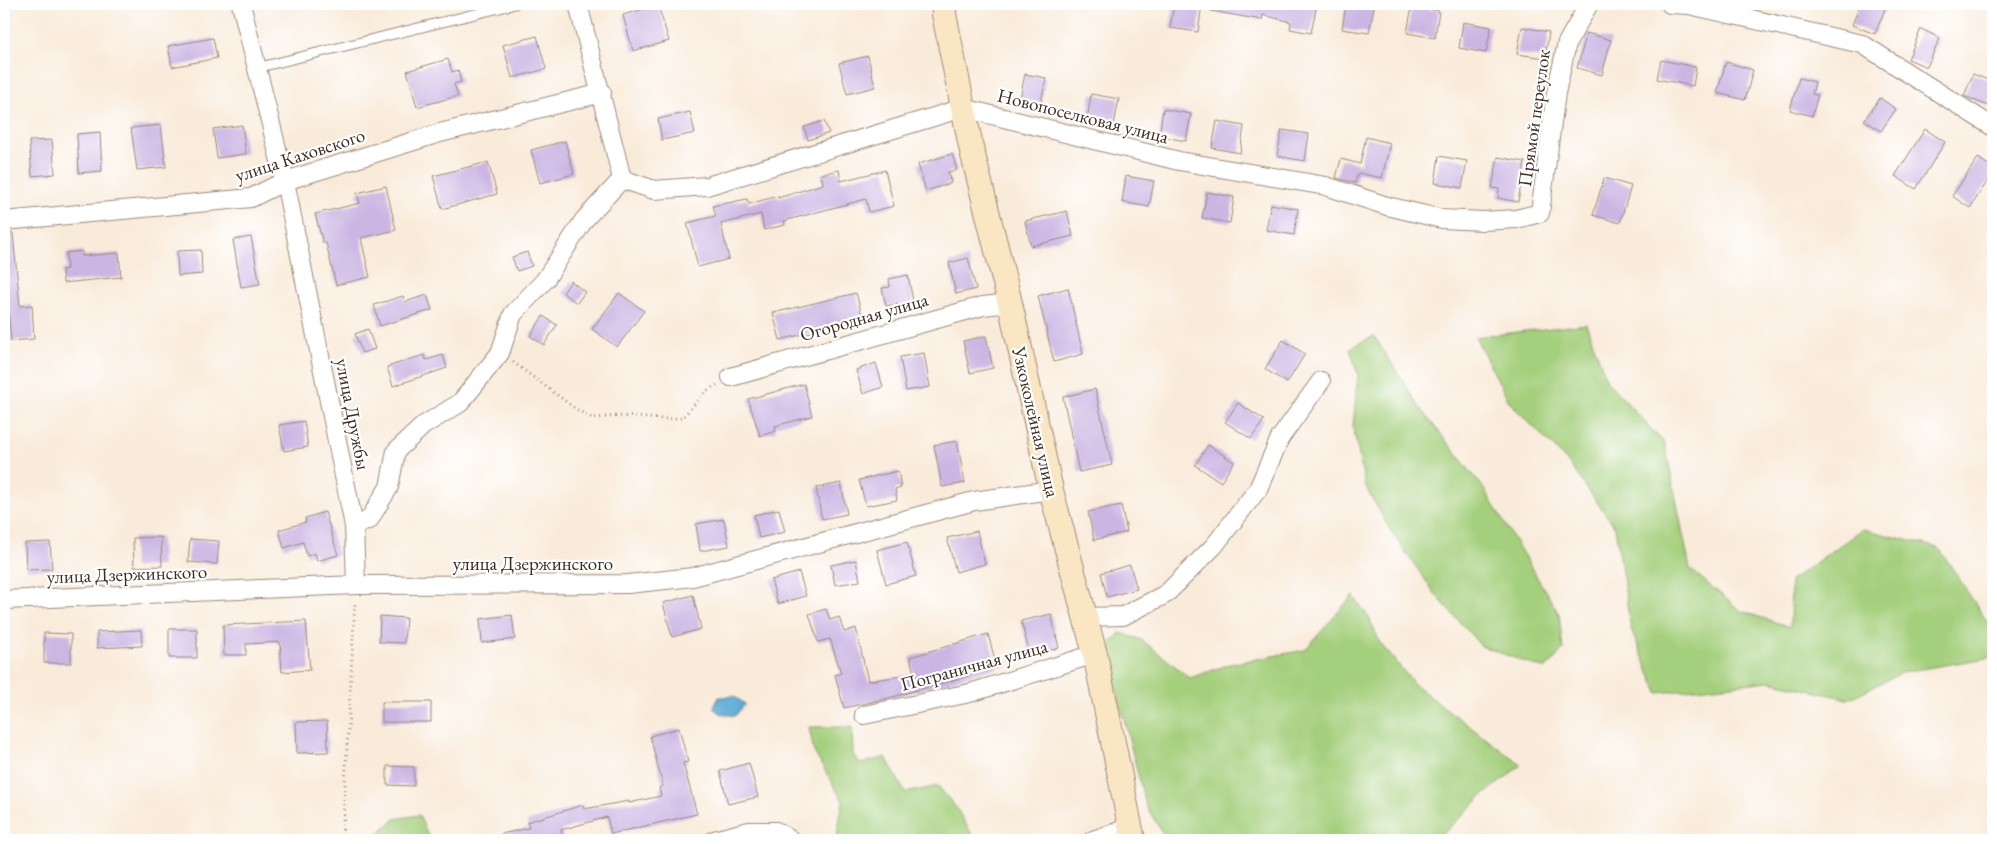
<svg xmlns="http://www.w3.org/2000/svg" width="1997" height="844" font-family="'EB Garamond',serif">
	<rect width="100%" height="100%" fill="#fff"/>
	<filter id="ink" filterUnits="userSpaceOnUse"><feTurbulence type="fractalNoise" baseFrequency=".02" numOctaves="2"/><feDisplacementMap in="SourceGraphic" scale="10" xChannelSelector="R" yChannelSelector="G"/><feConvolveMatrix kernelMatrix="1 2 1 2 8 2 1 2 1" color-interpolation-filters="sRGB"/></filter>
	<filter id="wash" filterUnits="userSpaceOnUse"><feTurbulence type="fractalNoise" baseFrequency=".0096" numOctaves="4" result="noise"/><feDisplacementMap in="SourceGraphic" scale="20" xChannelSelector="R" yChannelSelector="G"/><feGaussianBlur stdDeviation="1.12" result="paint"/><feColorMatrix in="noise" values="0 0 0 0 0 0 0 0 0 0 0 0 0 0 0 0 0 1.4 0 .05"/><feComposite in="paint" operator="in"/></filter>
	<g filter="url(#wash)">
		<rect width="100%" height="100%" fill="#f9ebda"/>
		<!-- green -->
		<path fill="#a4cf7b" stroke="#707c4c" d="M 1586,324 L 1607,381 L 1665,444 L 1690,569 L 1741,611 L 1790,627 L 1791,580 L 1863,529 L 1939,548 L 1993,631 L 1993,657 L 1903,672 L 1848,699 L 1770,681 L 1658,693 L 1631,629 L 1615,527 L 1567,461 L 1510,403 L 1475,337 Z
			M 1374,336 L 1420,408 L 1482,486 L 1559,614 L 1563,650 L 1545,669 L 1481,646 L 1436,595 L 1392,533 L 1365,486 L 1353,426 L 1358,375 L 1350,348 Z
			M 1353,595 L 1369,618 L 1380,643 L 1416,686 L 1521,765 L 1481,797 L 1437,840 L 1167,840 L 1146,806 L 1106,648 L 1120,633 L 1142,640 L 1190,678 L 1230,664 L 1305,650 Z
			M 809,727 L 852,727 L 853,754 L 860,764 L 886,757 L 905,793 L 938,786 L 957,809 L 975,840 L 836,840 L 843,801 L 814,752 Z
			M 419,815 L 430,840 L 370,840 L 395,819 Z"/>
		<!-- water -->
		<path fill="#5aa9d4" stroke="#4a6a79" d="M 734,696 L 745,704 L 735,716 L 721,714 L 713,708 L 719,697 Z"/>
		<g id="blocks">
			<!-- building -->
			<path fill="#cbb5e3" d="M 1174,4 L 1202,4 L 1198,32 L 1170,28 Z
				M 1212,4 L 1317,4 L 1311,33 L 1290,29 L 1291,22 L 1263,15 L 1262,20 L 1211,11 Z
				M 1346,4 L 1374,7 L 1369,33 L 1342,29 Z
				M 1860,4 L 1887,4 L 1875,34 L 1852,25 Z
				M 658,5 L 669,41 L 633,51 L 623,15 Z
				M 1412,6 L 1439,11 L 1435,38 L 1407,33 Z
				M 1463,22 L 1491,27 L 1486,53 L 1459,48 Z
				M 1522,27 L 1549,32 L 1545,58 L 1517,54 Z
				M 1921,29 L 1940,38 L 1927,67 L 1908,59 Z
				M 1587,33 L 1611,40 L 1602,75 L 1577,68 Z
				M 537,36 L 546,69 L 512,78 L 503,45 Z
				M 213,38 L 217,58 L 172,67 L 168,46 Z
				M 868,56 L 875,87 L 847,94 L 839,63 Z
				M 448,59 L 452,72 L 458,70 L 461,82 L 454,84 L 458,96 L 417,107 L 407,71 Z
				M 1661,60 L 1696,67 L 1693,86 L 1657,79 Z
				M 1726,62 L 1753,70 L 1745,100 L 1717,93 Z
				M 1025,74 L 1046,78 L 1041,103 L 1020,99 Z
				M 1973,74 L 1993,82 L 1993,92 L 1988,106 L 1964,96 Z
				M 1799,78 L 1815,82 L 1812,94 L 1818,95 L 1812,116 L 1790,110 Z
				M 1091,94 L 1119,99 L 1114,125 L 1087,120 Z
				M 1880,98 L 1896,109 L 1881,131 L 1864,120 Z
				M 1163,109 L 1191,114 L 1186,141 L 1159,136 Z
				M 690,112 L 695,133 L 662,140 L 658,119 Z
				M 824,121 L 829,133 L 808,140 L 804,127 Z
				M 1217,121 L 1244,126 L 1240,153 L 1212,148 Z
				M 161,125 L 166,167 L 137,170 L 131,128 Z
				M 242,125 L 246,154 L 217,158 L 213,129 Z
				M 1925,129 L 1945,142 L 1916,189 L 1895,176 Z
				M 1282,130 L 1309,134 L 1305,161 L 1277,156 Z
				M 100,132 L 102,171 L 79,173 L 77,134 Z
				M 1366,137 L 1390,143 L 1382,178 L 1358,173 L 1355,183 L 1336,178 L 1341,159 L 1360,164 Z
				M 52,140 L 55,174 L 32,176 L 29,141 Z
				M 565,141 L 574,174 L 540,183 L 531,150 Z
				M 952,154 L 957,170 L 948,172 L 951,183 L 926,191 L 918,164 Z
				M 1439,156 L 1467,161 L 1462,188 L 1435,183 Z
				M 1498,157 L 1525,162 L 1518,202 L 1498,198 L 1499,189 L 1492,188 Z
				M 1978,158 L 1993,168 L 1993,173 L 1970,208 L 1952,196 Z
				M 488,162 L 497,194 L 442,209 L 433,176 Z
				M 839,170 L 841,181 L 885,170 L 894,206 L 869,212 L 866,199 L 784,221 L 785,225 L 764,230 L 761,214 L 721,224 L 729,259 L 698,267 L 687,223 L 716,216 L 713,206 L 747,199 L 749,204 L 778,196 L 778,198 L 823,184 L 821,174 Z
				M 1126,176 L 1154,181 L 1149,207 L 1122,202 Z
				M 1604,178 L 1631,186 L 1620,223 L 1593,215 Z
				M 386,186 L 396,230 L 361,238 L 370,277 L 336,285 L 326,243 L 323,243 L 315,214 L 360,203 L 357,193 Z
				M 1207,192 L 1234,197 L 1230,223 L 1202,218 Z
				M 1271,204 L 1298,209 L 1294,235 L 1266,230 Z
				M 1067,211 L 1073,236 L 1031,246 L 1025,221 Z
				M 13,233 L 20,306 L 32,305 L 34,339 L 11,341 L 6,285 L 4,285 L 4,234 Z
				M 251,237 L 260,284 L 241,287 L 233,240 Z
				M 201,250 L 202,274 L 178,276 L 177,251 Z
				M 82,251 L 82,256 L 119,253 L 121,277 L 63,283 L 62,270 L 67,269 L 66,253 Z
				M 527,252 L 532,266 L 517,271 L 512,257 Z
				M 968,258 L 976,289 L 956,294 L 949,263 Z
				M 908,275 L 914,306 L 899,310 L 897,304 L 886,306 L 882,288 L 890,287 L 889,279 Z
				M 571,281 L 585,292 L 577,303 L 563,293 Z
				M 1068,288 L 1083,354 L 1054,362 L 1038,296 Z
				M 619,293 L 644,311 L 617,347 L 592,329 Z
				M 856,293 L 863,319 L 780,340 L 773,313 Z
				M 427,295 L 432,310 L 380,326 L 374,305 L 403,296 L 405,302 Z
				M 543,316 L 557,325 L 544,345 L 530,336 Z
				M 368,329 L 375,349 L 362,353 L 355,334 Z
				M 986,336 L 993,368 L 970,373 L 963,341 Z
				M 1283,340 L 1305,354 L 1287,383 L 1265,369 Z
				M 924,353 L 930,387 L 906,391 L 900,357 Z
				M 424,355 L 426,360 L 443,355 L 447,368 L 393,386 L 387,367 Z
				M 876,363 L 883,387 L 863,394 L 856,370 Z
				M 804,384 L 812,416 L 775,426 L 776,431 L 760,436 L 748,399 Z
				M 1095,389 L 1112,465 L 1079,472 L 1063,397 Z
				M 1238,403 L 1264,420 L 1251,439 L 1225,422 Z
				M 304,421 L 308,447 L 284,451 L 279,425 Z
				M 957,441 L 965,483 L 942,487 L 934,445 Z
				M 1208,445 L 1234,462 L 1221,482 L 1195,465 Z
				M 898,471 L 901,488 L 895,489 L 897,500 L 866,506 L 859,480 Z
				M 841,483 L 847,514 L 822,519 L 816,488 Z
				M 1121,505 L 1127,532 L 1094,540 L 1088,512 Z
				M 779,509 L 785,532 L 759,538 L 754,515 Z
				M 325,512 L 338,555 L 317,561 L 315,553 L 307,556 L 303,542 L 284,548 L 279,530 L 306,522 L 305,518 Z
				M 724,519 L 729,546 L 700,551 L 696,524 Z
				M 977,531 L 985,564 L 956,572 L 947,538 Z
				M 161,537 L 162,566 L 134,567 L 133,538 Z
				M 190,539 L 219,541 L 217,564 L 188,562 Z
				M 50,542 L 52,569 L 26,570 L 25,543 Z
				M 907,542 L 916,576 L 886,584 L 877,550 Z
				M 856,560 L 860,581 L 835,585 L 831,565 Z
				M 1130,565 L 1137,589 L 1107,597 L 1101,573 Z
				M 799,572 L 806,596 L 778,604 L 771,580 Z
				M 693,595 L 701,629 L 672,637 L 663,603 Z
				M 826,609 L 830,620 L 839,617 L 844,632 L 856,628 L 868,681 L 914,674 L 910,657 L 988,634 L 997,668 L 889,698 L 844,708 L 835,675 L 841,673 L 830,639 L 818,642 L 809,614 Z
				M 1051,614 L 1059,648 L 1030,655 L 1021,621 Z
				M 512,615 L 515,639 L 482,643 L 480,619 Z
				M 380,616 L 406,618 L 404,643 L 379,642 Z
				M 306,621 L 310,670 L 282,672 L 280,642 L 246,644 L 246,655 L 224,655 L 223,625 Z
				M 169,629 L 197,629 L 197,658 L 169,658 Z
				M 141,630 L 142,646 L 97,648 L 97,632 Z
				M 44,633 L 71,634 L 71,663 L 44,663 Z
				M 382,702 L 431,702 L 431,722 L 382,722 Z
				M 327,721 L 328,752 L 297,753 L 296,722 Z
				M 679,728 L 688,762 L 683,763 L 697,814 L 611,834 L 607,817 L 561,830 L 564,840 L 501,840 L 501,834 L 529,828 L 527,822 L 583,805 L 584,809 L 629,801 L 629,803 L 661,796 L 659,788 L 663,786 L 650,736 Z
				M 749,763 L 758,797 L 728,804 L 720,771 Z
				M 387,766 L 414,767 L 414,786 L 387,785 Z"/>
		</g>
	</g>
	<g filter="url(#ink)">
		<use href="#blocks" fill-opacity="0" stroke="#9a8a7c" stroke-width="1"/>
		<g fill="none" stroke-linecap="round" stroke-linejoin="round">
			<!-- lane casing -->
			<g stroke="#9a8a7c" stroke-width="11">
				<path id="lane" d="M 256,68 L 515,4"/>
			</g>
			<!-- street casing -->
			<g stroke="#9a8a7c" stroke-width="20">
				<path id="street" d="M 241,4 L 285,181 L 354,526 L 356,585
					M 1670,4 L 1689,5 L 1862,44 L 1993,127
					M 622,179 L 654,190 L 707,186 L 963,108 L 1179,161 L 1326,186 L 1387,206 L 1442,219 L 1483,221 L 1516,219 L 1540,213 L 1556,93 L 1567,43 L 1589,4
					M 4,221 L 251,198 L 285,181 L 440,133 L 602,93
					M 731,377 L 983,306 L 1010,303
					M 354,526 L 369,520 L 389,487 L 396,451 L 424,425 L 460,403 L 500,353 L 513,314 L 545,280 L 584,220 L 622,179 L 578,4
					M 4,600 L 356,585 L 628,584 L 693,577 L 974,501 L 1051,490
					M 1086,617 L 1123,616 L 1166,594 L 1214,546 L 1258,489 L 1280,438 L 1321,381
					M 864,715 L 970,693 L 1095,654
					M 714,840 L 749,831 L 776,831 L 791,840
					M 1093,840 L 1131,827"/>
			</g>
			<!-- secondary casing -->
			<g stroke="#9a8a7c" stroke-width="26">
				<path id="secondary" d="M 944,4 L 944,14 L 971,147 L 1010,303 L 1051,490 L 1095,654 L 1133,840"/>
			</g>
			<!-- path -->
			<path stroke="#9a8a7c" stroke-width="3" stroke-dasharray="1 4" stroke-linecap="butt" d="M 513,362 L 576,409 L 592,418 L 623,416 L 662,419 L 682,418 L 706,391 L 717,385
				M 342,840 L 355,601"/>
			<!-- lane -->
			<use href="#lane" stroke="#fff" stroke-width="9"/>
			<!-- street -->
			<use href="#street" stroke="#fff" stroke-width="18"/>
			<!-- secondary -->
			<use href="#secondary" stroke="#fbe6c4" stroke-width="24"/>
		</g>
	</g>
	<g text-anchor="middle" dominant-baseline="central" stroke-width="4.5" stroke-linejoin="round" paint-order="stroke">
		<!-- street labels -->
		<g font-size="19" fill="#3b2a1e" stroke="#fff">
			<text transform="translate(1083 116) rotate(14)">Новопоселковая улица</text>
			<text transform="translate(1534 118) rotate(-82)">Прямой переулок</text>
			<text transform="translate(300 155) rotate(-18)">улица Каховского</text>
			<text transform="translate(864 317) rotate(-16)">Огородная улица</text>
			<text transform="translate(353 414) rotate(79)">улица Дружбы</text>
			<text transform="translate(1036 422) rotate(77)">Узкоколейная улица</text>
			<text x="533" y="563">улица Дзержинского</text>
			<text transform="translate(127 574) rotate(-2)">улица Дзержинского</text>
			<text transform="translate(974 665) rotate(-15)">Пограничная улица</text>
		</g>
	</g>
	<!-- margin -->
	<rect width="1997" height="844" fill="none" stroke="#fff" stroke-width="20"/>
</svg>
